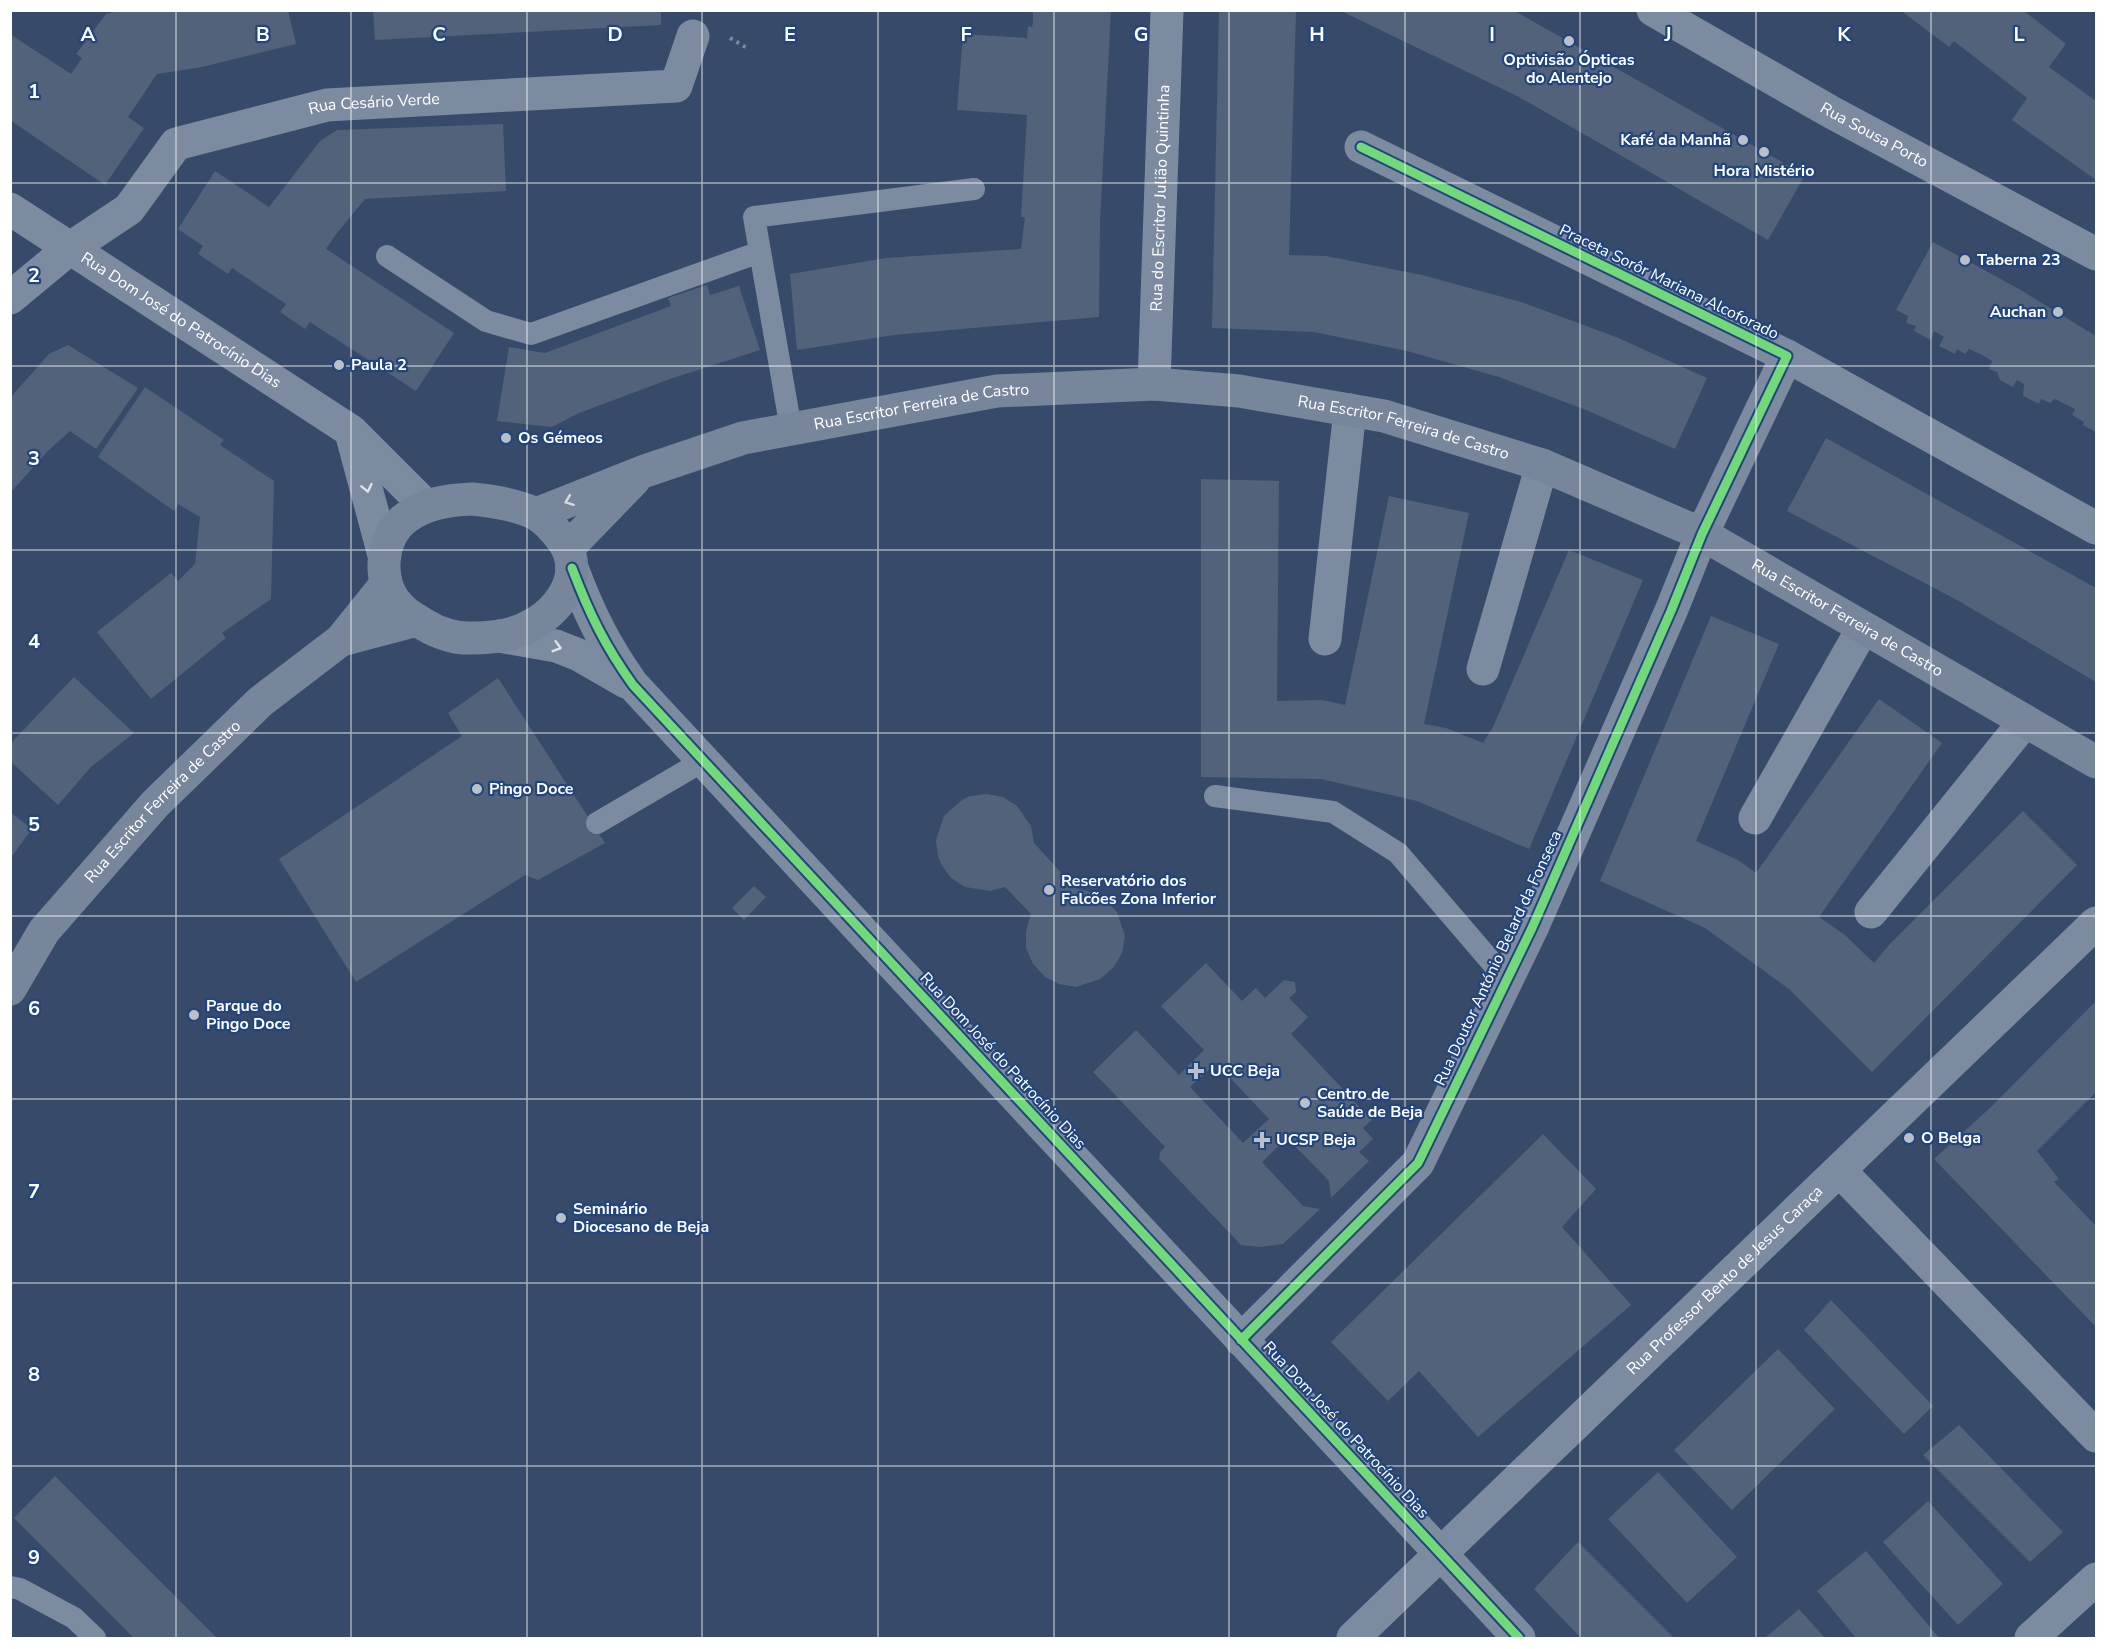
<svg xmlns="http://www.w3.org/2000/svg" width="2107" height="1649" font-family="'Nunito Sans',sans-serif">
	<rect width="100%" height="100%" fill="#374a69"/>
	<!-- building -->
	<path fill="#52627b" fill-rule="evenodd" d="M 122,10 L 288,10 L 296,44 L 202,67 L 157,74 L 128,117 L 144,128 L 105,185 L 10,120 L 10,34 L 71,74 L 82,58 L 76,54 L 106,14 Z
		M 373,10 L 661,10 L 661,25 L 375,40 Z
		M 1033,10 L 1111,10 L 1100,221 L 1099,317 L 894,335 L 797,350 L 790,274 L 886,258 L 1021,249 L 1025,217 L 1021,217 L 1027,115 L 957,110 L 963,34 L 1027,38 L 1028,26 L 1032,27 L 1033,23 Z
		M 1219,10 L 1296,10 L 1289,255 L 1326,256 L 1422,275 L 1521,302 L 1616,337 L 1707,378 L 1675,449 L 1586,410 L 1499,377 L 1407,351 L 1314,332 L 1212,328 Z
		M 1339,10 L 1513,10 L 1805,175 L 1768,240 L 1519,97 Z
		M 1900,10 L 2023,10 L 2066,44 L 2049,67 L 2096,101 L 2096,180 L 2012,120 L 2027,98 L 1954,41 L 1949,47 Z
		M 503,124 L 506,191 L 365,199 L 337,233 L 326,249 L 454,333 L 416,391 L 310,322 L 305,329 L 280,312 L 286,304 L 232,268 L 228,274 L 198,254 L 203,246 L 178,229 L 215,171 L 269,207 L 320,141 L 337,130 Z
		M 1933,242 L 2019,289 L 2096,336 L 2096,432 L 2083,425 L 2084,422 L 2072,415 L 2075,409 L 2055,399 L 2050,403 L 2041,399 L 2039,404 L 2023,396 L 2024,384 L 2017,380 L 2013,387 L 2000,380 L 1997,372 L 1989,369 L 1992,361 L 1982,355 L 1969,349 L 1965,354 L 1957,349 L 1955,354 L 1939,346 L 1944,337 L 1934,331 L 1931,340 L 1914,331 L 1916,326 L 1906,323 L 1908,316 L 1896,310 Z
		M 707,285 L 710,295 L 739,286 L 760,350 L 670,379 L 579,413 L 552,427 L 497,421 L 509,347 L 545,353 L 671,306 L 668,298 Z
		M 68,345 L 138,388 L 96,449 L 70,431 L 47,452 L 10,493 L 10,398 L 49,354 Z
		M 145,387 L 224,440 L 220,445 L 274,481 L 271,599 L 222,633 L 226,638 L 151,699 L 97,632 L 171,573 L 178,581 L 195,564 L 200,517 L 178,504 L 174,511 L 98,457 Z
		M 1826,438 L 2096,588 L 2096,682 L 1957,600 L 1787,511 Z
		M 1201,479 L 1279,481 L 1277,701 L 1322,700 L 1345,705 L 1389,496 L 1469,513 L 1424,724 L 1446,728 L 1483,743 L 1493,727 L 1569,550 L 1643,580 L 1529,849 L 1417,801 L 1321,779 L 1201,777 Z
		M 1711,616 L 1779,644 L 1696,841 L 1738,860 L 1756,873 L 1879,699 L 1942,743 L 1819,917 L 1845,935 L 1874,963 L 1889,945 L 2023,811 L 2077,865 L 1872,1072 L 1789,989 L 1705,928 L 1600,881 Z
		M 74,677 L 134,733 L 91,767 L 58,805 L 10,761 L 10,744 Z
		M 498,678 L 605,843 L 538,880 L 525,875 L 356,982 L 279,859 L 462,736 L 448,713 Z
		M 987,794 L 1003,797 L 1017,806 L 1031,826 L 1034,843 L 1075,888 L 1099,894 L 1117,912 L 1125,936 L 1122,953 L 1113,968 L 1100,979 L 1076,987 L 1059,984 L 1045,977 L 1033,964 L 1026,948 L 1026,931 L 1031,914 L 1005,887 L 990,891 L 965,887 L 951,878 L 941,864 L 938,856 L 936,840 L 944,816 L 962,800 L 970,796 Z
		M 10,812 L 32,829 L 10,859 Z
		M 754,886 L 766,897 L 744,920 L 732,908 Z
		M 1206,963 L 1242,1001 L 1256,988 L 1265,998 L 1284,980 L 1295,982 L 1296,992 L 1289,998 L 1308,1017 L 1291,1034 L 1372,1120 L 1363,1128 L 1373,1139 L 1359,1152 L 1369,1161 L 1331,1198 L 1329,1181 L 1287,1138 L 1262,1162 L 1303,1206 L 1320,1209 L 1283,1244 L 1260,1247 L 1241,1245 L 1159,1159 L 1160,1152 L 1165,1147 L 1093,1072 L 1136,1030 L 1179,1075 L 1204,1050 L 1161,1006 ZM 1216,1063 L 1269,1119 L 1243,1143 L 1190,1087 Z
		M 2096,1001 L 2096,1092 L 2037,1151 L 2059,1179 L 2054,1182 L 2096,1226 L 2096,1327 L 1934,1159 L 1992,1106 Z
		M 1543,1134 L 1596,1189 L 1562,1227 L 1631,1305 L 1478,1437 L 1419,1371 L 1388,1401 L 1331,1342 Z
		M 1831,1300 L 1933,1406 L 1904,1434 L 1804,1330 Z
		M 1778,1349 L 1835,1409 L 1732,1510 L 1674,1450 Z
		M 1959,1425 L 2063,1532 L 2030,1562 L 1923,1455 Z
		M 1658,1472 L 1737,1557 L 1687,1603 L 1608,1519 Z
		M 55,1476 L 217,1638 L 134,1638 L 14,1518 Z
		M 1928,1501 L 2003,1584 L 1958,1625 L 1883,1542 Z
		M 1578,1542 L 1674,1638 L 1581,1638 L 1534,1589 Z
		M 1866,1551 L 1939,1638 L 1856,1638 L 1817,1591 Z
		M 1799,1609 L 1825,1638 L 1765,1638 Z"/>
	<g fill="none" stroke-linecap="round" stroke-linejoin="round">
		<!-- path -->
		<path stroke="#7d8ba0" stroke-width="4" stroke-dasharray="3 4.5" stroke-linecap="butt" d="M 730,38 L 747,48"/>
		<!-- lane -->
		<path stroke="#7d8ba0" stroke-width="22" d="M 387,256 L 486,321 L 531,334 L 760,252
			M 791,429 L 754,217 L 974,189
			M 1215,796 L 1333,812 L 1398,853 L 1506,979
			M 597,823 L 703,761
			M 10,1587 L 20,1589 L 74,1618 L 95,1638"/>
		<!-- street -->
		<g stroke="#7d8ba0" stroke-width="33">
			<path id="s1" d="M 1653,10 L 1831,112 L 2096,254"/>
			<path id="s2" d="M 10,209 L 351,431 L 426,506"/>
			<path id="s3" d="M 10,298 L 69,249 L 129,209 L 176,144 L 327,105 L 676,86 L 693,36"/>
			<path d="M 1787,356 L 2096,528"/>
			<path id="s4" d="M 1154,384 L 1167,10"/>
			<path d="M 352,436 L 384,555"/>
			<path d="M 572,568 C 589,613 605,646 633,685 L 1519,1638"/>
			<path d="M 499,636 L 556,646 L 579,655 L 626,682"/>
			<path d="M 1325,639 L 1350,410"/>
			<path d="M 1483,669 L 1542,465"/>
			<path d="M 1755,818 L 1863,628"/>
			<path d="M 1871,912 L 2025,721"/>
			<path d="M 1840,1171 L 2096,1436"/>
			<path d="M 1241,1340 L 1418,1163 L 1532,928 L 1671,611 L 1702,534 L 1787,356 L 1361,147"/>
			<path id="s5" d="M 1353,1638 L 2096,923"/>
			<path d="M 2031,1638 L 2096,1579"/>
		</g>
		<!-- secondary -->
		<g stroke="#78869c" stroke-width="33">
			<path d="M 472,499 C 493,501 514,504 534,513 C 546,519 555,530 563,541 C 587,576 558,613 526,628 C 510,636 490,638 472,638 C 456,639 438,633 425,625 C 416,620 406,614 399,606 C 376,583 380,536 407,517 C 426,503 449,500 472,499 Z"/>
			<path id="s6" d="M 536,514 L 642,472 L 743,438 L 997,391 L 1154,384 L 1239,391 L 1384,416 L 1542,465 L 1702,534 L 2096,762"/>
			<path d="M 568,548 L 634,480"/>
			<path d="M 341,640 L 417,620"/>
			<path id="s7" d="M 10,989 L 44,931 L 155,804 L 260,702 L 341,640 L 386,584"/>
		</g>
		<!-- cycleway casing -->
		<g stroke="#22457e" stroke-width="13">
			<path id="cycleway" d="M 572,568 C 589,613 605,646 633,685 L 1519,1638
				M 1241,1340 L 1418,1163 L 1532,928 L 1671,611 L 1702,534 L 1787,356 L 1361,147"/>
		</g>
		<!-- cycleway -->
		<use href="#cycleway" stroke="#71d979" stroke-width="9"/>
	</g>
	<!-- one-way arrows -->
	<defs><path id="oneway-chevron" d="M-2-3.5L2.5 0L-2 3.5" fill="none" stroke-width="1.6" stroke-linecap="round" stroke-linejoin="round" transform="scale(1.5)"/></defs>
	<g stroke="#dee2e7">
		<use href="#oneway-chevron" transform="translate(367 488) rotate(78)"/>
		<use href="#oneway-chevron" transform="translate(557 647) rotate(16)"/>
	</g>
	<use stroke="#d6dbe1" href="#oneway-chevron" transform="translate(569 501) rotate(159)"/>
	<!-- grid -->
	<path fill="none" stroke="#fff" stroke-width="1.5" stroke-opacity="0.55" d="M 176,10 L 176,1638M 351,10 L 351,1638M 527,10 L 527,1638M 702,10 L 702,1638M 878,10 L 878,1638M 1054,10 L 1054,1638M 1229,10 L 1229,1638M 1405,10 L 1405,1638M 1580,10 L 1580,1638M 1756,10 L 1756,1638M 1931,10 L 1931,1638M 10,183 L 2096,183M 10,366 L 2096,366M 10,550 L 2096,550M 10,733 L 2096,733M 10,916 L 2096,916M 10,1099 L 2096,1099M 10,1283 L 2096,1283M 10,1466 L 2096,1466"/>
	<!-- markers -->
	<g fill="#b9c0ca" stroke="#22457e" stroke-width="2">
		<circle cx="1569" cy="41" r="6"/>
		<circle cx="1743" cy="140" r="6"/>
		<circle cx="1764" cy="152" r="6"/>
		<circle cx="1965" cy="260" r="6"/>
		<circle cx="2058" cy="312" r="6"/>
		<circle cx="339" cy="365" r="6"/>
		<circle cx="506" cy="438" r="6"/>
		<circle cx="477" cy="789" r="6"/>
		<circle cx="1049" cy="890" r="6"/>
		<circle cx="194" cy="1015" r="6"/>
		<path d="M1193 1062h6v6h6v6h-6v6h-6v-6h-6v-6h6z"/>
		<circle cx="1305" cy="1103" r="6"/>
		<circle cx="1909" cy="1138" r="6"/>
		<path d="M1259 1131h6v6h6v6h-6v6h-6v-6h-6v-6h6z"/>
		<circle cx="561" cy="1218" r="6"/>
	</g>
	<g text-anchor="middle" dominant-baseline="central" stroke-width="4.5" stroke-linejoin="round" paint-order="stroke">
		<!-- poi labels -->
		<g font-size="16" font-weight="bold" fill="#fff" stroke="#22457e" text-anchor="start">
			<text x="1569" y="60" text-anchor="middle">Optivisão Ópticas<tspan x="1569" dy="18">do Alentejo</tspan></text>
			<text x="1731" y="140" text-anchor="end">Kafé da Manhã</text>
			<text x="1764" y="171" text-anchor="middle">Hora Mistério</text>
			<text x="1977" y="260">Taberna 23</text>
			<text x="2046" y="312" text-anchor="end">Auchan</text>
			<text x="351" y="365">Paula 2</text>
			<text x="518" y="438">Os Gémeos</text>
			<text x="489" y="789">Pingo Doce</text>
			<text x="1061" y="881">Reservatório dos<tspan x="1061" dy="18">Falcões Zona Inferior</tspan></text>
			<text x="206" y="1006">Parque do<tspan x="206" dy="18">Pingo Doce</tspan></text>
			<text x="1210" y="1071">UCC Beja</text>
			<text x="1317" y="1094">Centro de<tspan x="1317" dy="18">Saúde de Beja</tspan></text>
			<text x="1921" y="1138">O Belga</text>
			<text x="1276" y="1140">UCSP Beja</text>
			<text x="573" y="1209">Seminário<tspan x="573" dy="18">Diocesano de Beja</tspan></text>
		</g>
		<!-- street labels -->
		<g font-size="16" fill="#fff" stroke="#22457e">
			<text stroke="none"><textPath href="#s3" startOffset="432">Rua Cesário Verde</textPath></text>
			<text stroke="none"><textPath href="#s1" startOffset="254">Rua Sousa Porto</textPath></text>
			<text stroke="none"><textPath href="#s4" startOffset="186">Rua do Escritor Julião Quintinha</textPath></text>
			<text transform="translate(1669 282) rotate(26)">Praceta Sorôr Mariana Alcoforado</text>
			<text stroke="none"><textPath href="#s2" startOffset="204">Rua Dom José do Patrocínio Dias</textPath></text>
			<text stroke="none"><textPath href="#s6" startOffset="402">Rua Escritor Ferreira de Castro</textPath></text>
			<text stroke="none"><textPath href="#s6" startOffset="890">Rua Escritor Ferreira de Castro</textPath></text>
			<text stroke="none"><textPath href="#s6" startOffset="1376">Rua Escritor Ferreira de Castro</textPath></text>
			<text stroke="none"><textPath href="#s7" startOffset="243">Rua Escritor Ferreira de Castro</textPath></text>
			<text transform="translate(1498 958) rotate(-65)">Rua Doutor António Belard da Fonseca</text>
			<text transform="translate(1003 1061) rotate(47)">Rua Dom José do Patrocínio Dias</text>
			<text stroke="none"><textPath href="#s5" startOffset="516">Rua Professor Bento de Jesus Caraça</textPath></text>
			<text transform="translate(1346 1430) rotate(47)">Rua Dom José do Patrocínio Dias</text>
		</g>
	</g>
	<g font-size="20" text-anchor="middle" font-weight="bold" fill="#fff" stroke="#22457e" stroke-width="4.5" stroke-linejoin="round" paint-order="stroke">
		<text x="88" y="41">A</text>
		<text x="263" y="41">B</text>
		<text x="439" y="41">C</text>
		<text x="615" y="41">D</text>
		<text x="790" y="41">E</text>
		<text x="966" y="41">F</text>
		<text x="1141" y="41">G</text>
		<text x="1317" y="41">H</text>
		<text x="1492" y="41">I</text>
		<text x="1668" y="41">J</text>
		<text x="1844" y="41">K</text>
		<text x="2019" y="41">L</text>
		<text x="34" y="98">1</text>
		<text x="34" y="282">2</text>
		<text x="34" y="465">3</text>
		<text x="34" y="648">4</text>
		<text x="34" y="831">5</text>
		<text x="34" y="1015">6</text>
		<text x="34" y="1198">7</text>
		<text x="34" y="1381">8</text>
		<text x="34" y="1564">9</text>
	</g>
	<!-- border -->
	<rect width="2107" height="1649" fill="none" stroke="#ffffff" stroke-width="24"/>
</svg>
